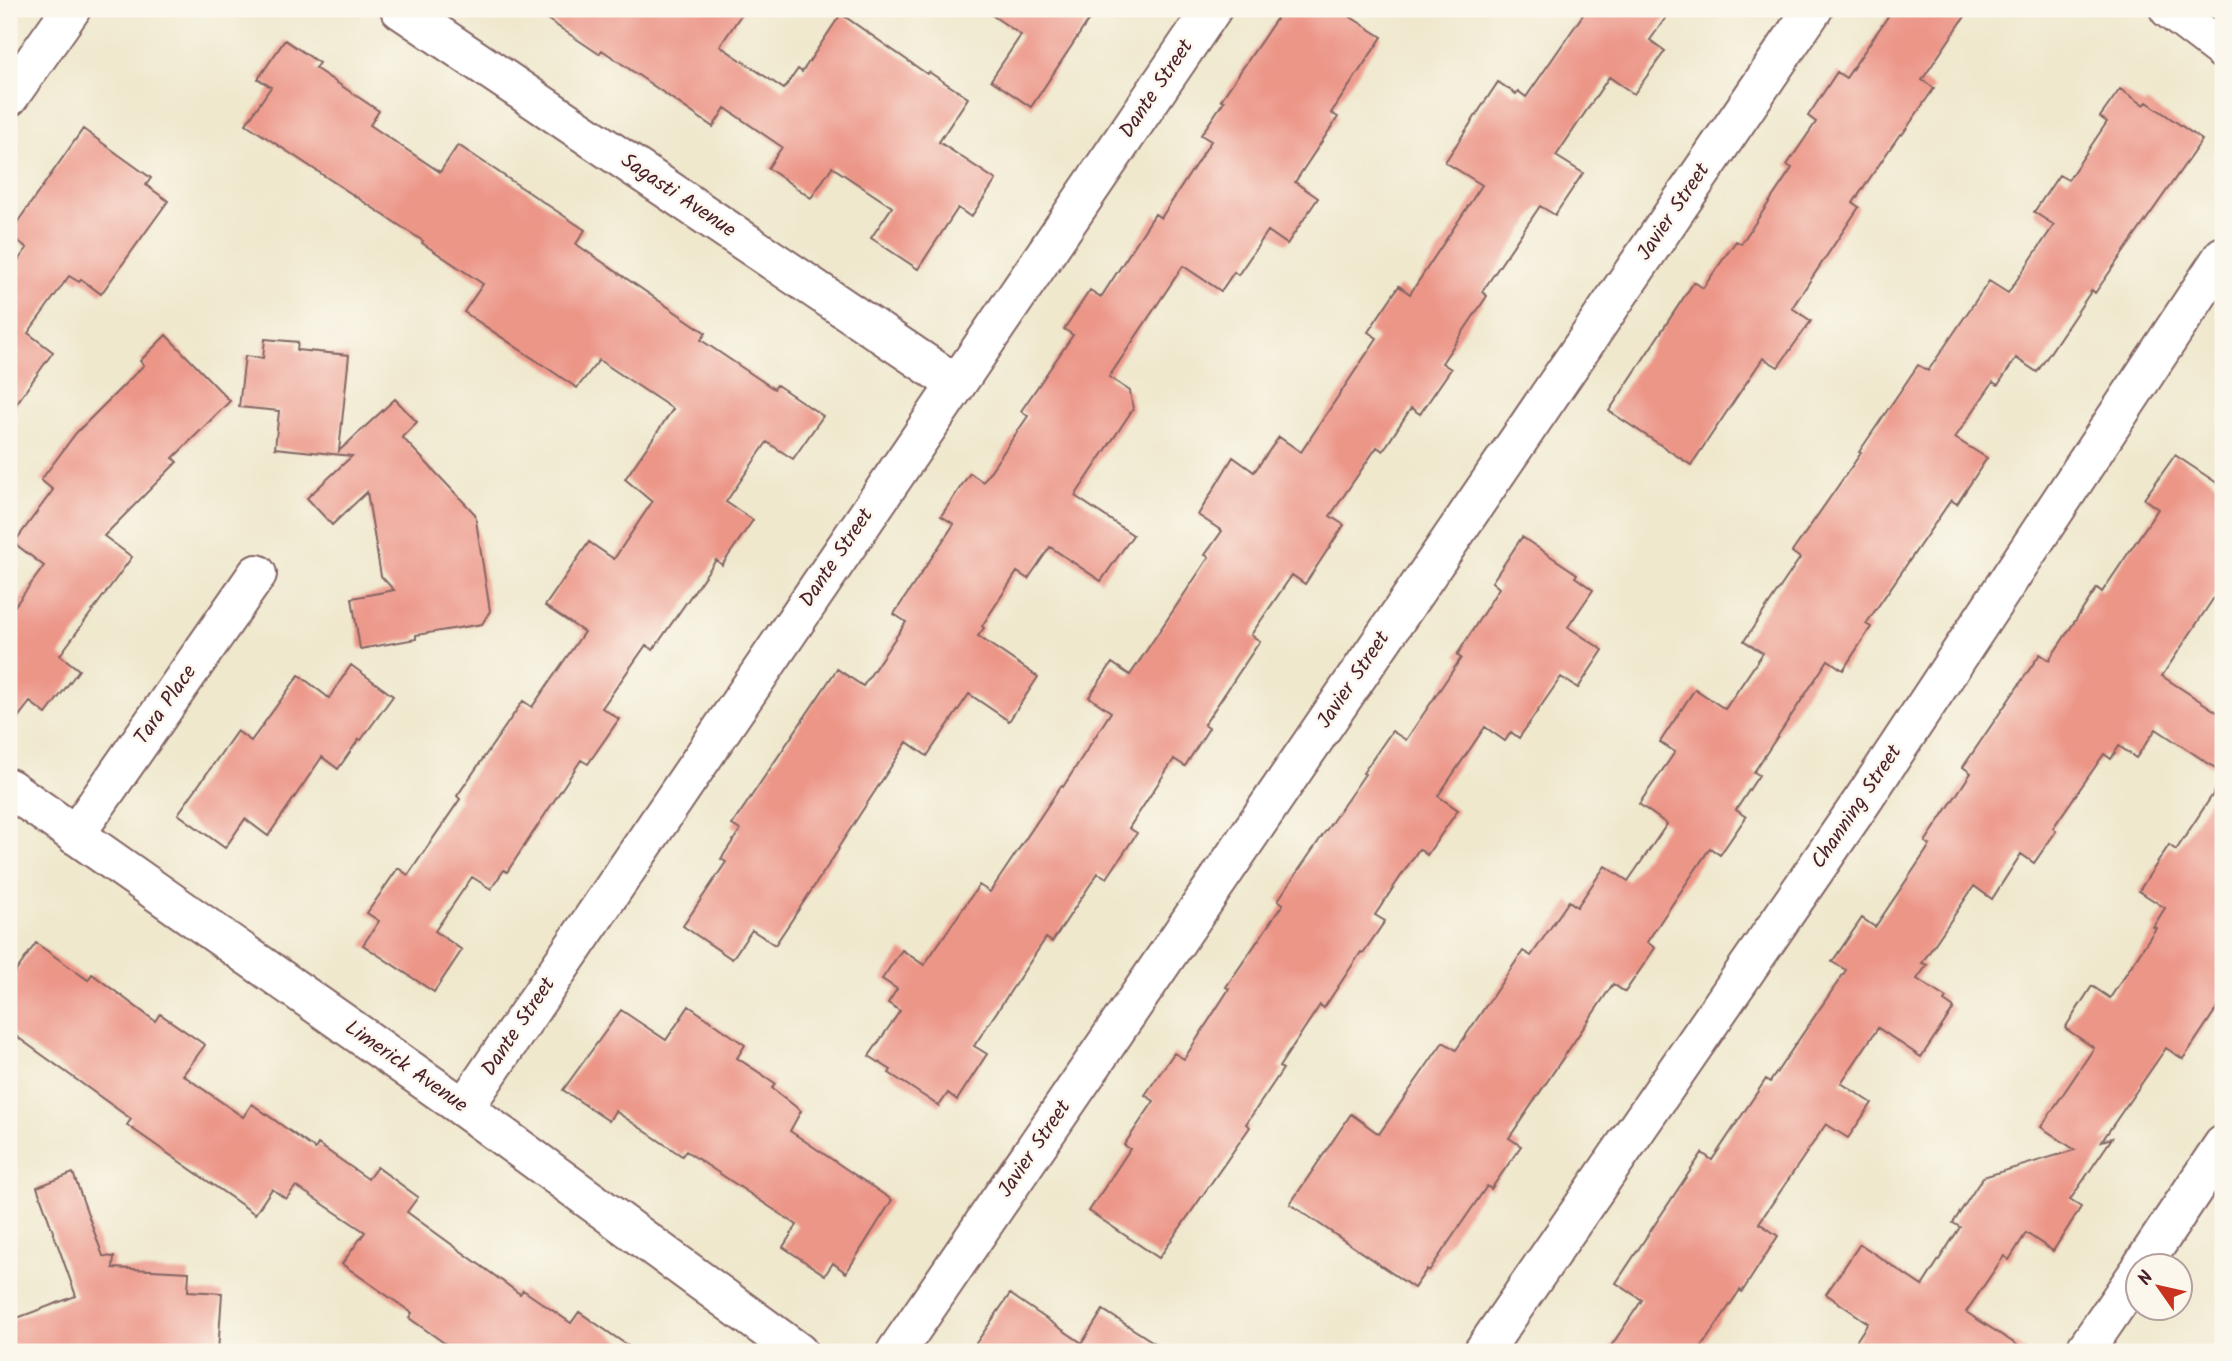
<svg xmlns="http://www.w3.org/2000/svg" width="2232" height="1361" font-family="Kalam,sans-serif">
	<rect width="100%" height="100%" fill="#fbf7ec"/>
	<filter id="ink" filterUnits="userSpaceOnUse"><feTurbulence type="fractalNoise" baseFrequency=".0143" numOctaves="2"/><feDisplacementMap in="SourceGraphic" scale="14" xChannelSelector="R" yChannelSelector="G"/><feConvolveMatrix kernelMatrix="1 2 1 2 8 2 1 2 1" color-interpolation-filters="sRGB"/></filter>
	<filter id="wash" filterUnits="userSpaceOnUse"><feTurbulence type="fractalNoise" baseFrequency=".00686" numOctaves="4" result="noise"/><feDisplacementMap in="SourceGraphic" scale="28" xChannelSelector="R" yChannelSelector="G"/><feGaussianBlur stdDeviation="1.57" result="paint"/><feColorMatrix in="noise" values="0 0 0 0 0 0 0 0 0 0 0 0 0 0 0 0 0 1.4 0 .05"/><feComposite in="paint" operator="in"/></filter>
	<g filter="url(#wash)">
		<rect width="100%" height="100%" fill="#efe8cd"/>
		<g id="blocks">
			<!-- building -->
			<path fill="#ec9688" d="M 532,9 L 745,9 L 720,46 L 784,89 L 798,69 L 802,72 L 841,14 L 927,74 L 929,72 L 968,98 L 939,142 L 996,180 L 971,217 L 958,208 L 918,269 L 871,238 L 892,207 L 832,167 L 811,198 L 768,168 L 782,147 L 725,108 L 713,127 L 602,50 L 599,54 Z
				M 983,9 L 1096,9 L 1031,107 L 991,80 L 1021,35 Z
				M 1283,9 L 1338,9 L 1382,37 L 1331,113 L 1338,117 L 1295,182 L 1318,198 L 1287,244 L 1268,231 L 1238,275 L 1234,272 L 1221,291 L 1183,266 L 1109,377 L 1130,391 L 1133,409 L 1075,496 L 1133,535 L 1101,581 L 1050,547 L 1028,579 L 1017,572 L 982,626 L 984,628 L 978,636 L 1038,677 L 1009,721 L 969,694 L 927,756 L 907,742 L 838,848 L 839,849 L 775,945 L 752,930 L 732,959 L 683,926 L 726,862 L 721,859 L 740,830 L 732,825 L 837,669 L 863,686 L 906,622 L 894,614 L 954,524 L 941,516 L 970,473 L 983,482 L 1028,416 L 1021,411 L 1073,335 L 1064,329 L 1090,290 L 1101,297 L 1155,214 L 1161,218 L 1211,141 L 1201,135 L 1224,101 L 1221,100 Z
				M 1587,9 L 1672,9 L 1650,40 L 1665,51 L 1634,94 L 1609,77 L 1556,156 L 1583,173 L 1555,215 L 1540,206 L 1482,292 L 1487,296 L 1442,363 L 1451,369 L 1420,414 L 1411,408 L 1383,451 L 1377,447 L 1330,516 L 1344,525 L 1305,584 L 1292,575 L 1251,635 L 1260,641 L 1204,725 L 1209,728 L 1185,766 L 1174,759 L 1129,828 L 1137,833 L 1107,878 L 1098,873 L 1052,942 L 1046,938 L 974,1046 L 987,1054 L 957,1100 L 948,1093 L 939,1106 L 889,1073 L 891,1070 L 869,1056 L 900,1011 L 888,1003 L 897,989 L 882,979 L 902,950 L 924,965 L 979,885 L 990,892 L 1061,786 L 1063,787 L 1111,712 L 1089,697 L 1112,663 L 1130,675 L 1209,557 L 1205,555 L 1222,531 L 1198,515 L 1233,457 L 1254,472 L 1279,437 L 1301,452 L 1377,338 L 1368,332 L 1399,286 L 1410,294 L 1482,185 L 1445,162 L 1498,82 L 1516,94 L 1518,91 L 1526,97 Z
				M 1893,9 L 1970,9 L 1922,80 L 1934,88 L 1902,135 L 1900,134 L 1853,203 L 1859,207 L 1792,308 L 1811,321 L 1778,367 L 1763,358 L 1691,465 L 1609,411 L 1694,282 L 1703,288 L 1736,241 L 1741,244 L 1792,168 L 1787,165 L 1816,122 L 1808,116 L 1837,72 L 1846,78 Z
				M 285,40 L 319,63 L 315,68 L 379,111 L 370,125 L 440,172 L 458,145 L 585,230 L 576,244 L 706,333 L 701,340 L 774,389 L 777,385 L 823,416 L 793,459 L 767,442 L 726,502 L 753,520 L 722,565 L 716,560 L 653,650 L 646,645 L 602,708 L 619,719 L 588,764 L 581,760 L 507,872 L 504,870 L 491,889 L 472,877 L 435,931 L 462,950 L 434,992 L 363,945 L 379,921 L 367,913 L 398,868 L 408,875 L 460,799 L 457,796 L 523,701 L 532,707 L 584,632 L 545,606 L 589,542 L 614,559 L 652,502 L 625,479 L 673,409 L 599,360 L 577,388 L 464,312 L 483,284 L 422,243 L 423,241 L 246,124 L 271,87 L 258,79 Z
				M 2120,89 L 2144,105 L 2147,102 L 2202,140 L 2095,293 L 2092,290 L 2037,372 L 2016,358 L 1998,385 L 1993,382 L 1955,438 L 1987,458 L 1957,504 L 1951,500 L 1866,624 L 1871,627 L 1843,670 L 1828,660 L 1754,772 L 1759,775 L 1736,810 L 1746,817 L 1720,855 L 1710,848 L 1647,942 L 1655,948 L 1625,992 L 1613,984 L 1509,1138 L 1521,1146 L 1491,1189 L 1487,1186 L 1429,1271 L 1427,1269 L 1414,1288 L 1290,1204 L 1351,1114 L 1379,1134 L 1443,1042 L 1456,1050 L 1523,951 L 1531,956 L 1569,901 L 1577,907 L 1605,866 L 1628,881 L 1667,824 L 1639,804 L 1675,752 L 1660,742 L 1695,689 L 1725,709 L 1763,653 L 1744,641 L 1800,558 L 1792,552 L 1861,453 L 1859,452 L 1918,365 L 1928,371 L 1989,281 L 2008,293 L 2054,225 L 2034,212 L 2059,175 L 2068,180 L 2107,122 L 2100,117 Z
				M 83,129 L 151,178 L 146,185 L 168,201 L 101,294 L 81,279 L 79,282 L 69,276 L 28,333 L 53,352 L 9,414 L 9,273 L 27,248 L 9,234 Z
				M 166,335 L 230,401 L 173,458 L 177,462 L 104,536 L 132,557 L 60,655 L 79,670 L 46,714 L 30,702 L 9,729 L 9,614 L 44,566 L 14,543 L 53,490 L 41,480 L 76,433 L 144,365 L 140,361 Z
				M 265,339 L 298,342 L 297,350 L 349,355 L 339,451 L 395,399 L 417,422 L 402,437 L 475,514 L 490,611 L 482,624 L 416,635 L 416,639 L 360,649 L 352,598 L 394,590 L 381,576 L 367,492 L 332,525 L 307,498 L 352,456 L 275,448 L 279,411 L 239,407 L 245,356 L 263,358 Z
				M 2175,455 L 2223,487 L 2223,584 L 2162,676 L 2223,716 L 2223,773 L 2156,729 L 2136,758 L 2119,746 L 2111,759 L 2104,754 L 2053,828 L 2056,831 L 2034,863 L 2021,854 L 1992,899 L 1974,886 L 1922,963 L 1927,965 L 1917,979 L 1946,998 L 1944,1001 L 1954,1008 L 1921,1057 L 1878,1028 L 1841,1083 L 1872,1103 L 1848,1138 L 1826,1124 L 1759,1223 L 1778,1236 L 1742,1292 L 1740,1290 L 1698,1352 L 1607,1352 L 1642,1300 L 1616,1283 L 1702,1153 L 1712,1160 L 1766,1079 L 1770,1082 L 1846,970 L 1832,962 L 1862,918 L 1875,927 L 1930,845 L 1925,842 L 1971,773 L 1963,767 L 2040,654 L 2049,660 L 2097,588 L 2102,592 L 2158,509 L 2144,499 Z
				M 1522,537 L 1577,574 L 1575,577 L 1593,590 L 1568,627 L 1603,650 L 1578,688 L 1561,677 L 1519,738 L 1511,732 L 1505,741 L 1485,727 L 1438,796 L 1458,810 L 1427,855 L 1419,849 L 1375,915 L 1385,921 L 1363,953 L 1361,952 L 1324,1008 L 1320,1005 L 1279,1067 L 1283,1069 L 1246,1124 L 1250,1127 L 1159,1258 L 1089,1211 L 1130,1149 L 1124,1145 L 1154,1101 L 1145,1095 L 1174,1053 L 1184,1059 L 1229,989 L 1226,987 L 1283,904 L 1278,900 L 1365,774 L 1363,773 L 1392,731 L 1406,740 L 1461,658 L 1457,655 L 1499,588 L 1492,582 Z
				M 351,665 L 393,696 L 361,740 L 359,739 L 338,769 L 322,757 L 268,836 L 245,819 L 225,848 L 178,814 L 237,731 L 251,741 L 299,675 L 329,698 Z
				M 2223,779 L 2223,999 L 2183,1059 L 2166,1048 L 2102,1141 L 2112,1138 L 2070,1200 L 2081,1207 L 2053,1251 L 2026,1233 L 2009,1260 L 2004,1256 L 1966,1312 L 2028,1352 L 1849,1352 L 1868,1323 L 1826,1294 L 1860,1244 L 1922,1286 L 1960,1227 L 1953,1223 L 1983,1177 L 2075,1150 L 2041,1127 L 2094,1048 L 2065,1028 L 2092,986 L 2110,998 L 2156,928 L 2153,927 L 2165,908 L 2139,891 L 2169,845 L 2176,850 Z
				M 36,943 L 88,980 L 92,974 L 155,1021 L 160,1014 L 205,1045 L 183,1075 L 243,1117 L 252,1104 L 315,1149 L 318,1144 L 368,1179 L 377,1167 L 418,1197 L 407,1212 L 520,1294 L 523,1290 L 571,1323 L 579,1312 L 637,1352 L 457,1352 L 409,1318 L 412,1313 L 342,1264 L 365,1232 L 296,1186 L 286,1199 L 272,1189 L 255,1214 L 127,1125 L 131,1119 L 9,1031 L 9,981 Z
				M 689,1006 L 745,1045 L 737,1058 L 775,1083 L 772,1088 L 801,1111 L 790,1131 L 892,1200 L 846,1273 L 833,1263 L 825,1275 L 783,1247 L 797,1225 L 686,1151 L 682,1156 L 615,1111 L 609,1121 L 563,1090 L 621,1010 L 666,1040 Z
				M 73,1173 L 103,1256 L 114,1257 L 113,1268 L 189,1272 L 188,1291 L 222,1293 L 218,1352 L 9,1352 L 9,1321 L 76,1296 L 37,1187 Z
				M 1010,1294 L 1082,1343 L 1103,1310 L 1169,1352 L 970,1352 Z"/>
		</g>
	</g>
	<g filter="url(#ink)">
		<use href="#blocks" fill-opacity="0" stroke="#846564" stroke-width="2"/>
		<g fill="none" stroke-linecap="round" stroke-linejoin="round">
			<!-- minor casing -->
			<g stroke="#846564" stroke-width="42">
				<path id="minor" d="M 400,9 L 956,384
					M 2169,9 L 2223,50
					M 9,97 L 71,9
					M 75,835 L 257,574
					M 464,1108 L 1212,9
					M 2142,1266 L 2223,1145
					M 896,1352 L 1813,9
					M 1483,1352 L 1863,800 L 2223,256
					M 2084,1352 L 2138,1273"/>
			</g>
			<!-- major casing -->
			<g stroke="#846564" stroke-width="42">
				<path id="major" d="M 9,788 L 464,1108 L 798,1352"/>
			</g>
			<!-- minor -->
			<use href="#minor" stroke="#fff" stroke-width="38"/>
			<!-- major -->
			<use href="#major" stroke="#fff" stroke-width="38"/>
		</g>
	</g>
	<g text-anchor="middle" dominant-baseline="central" stroke-width="5" stroke-linejoin="round" paint-order="stroke">
		<!-- street labels -->
		<g font-size="21" fill="#4a1f2b" stroke="#fbf7ec">
			<text transform="translate(1157 89) rotate(-56)">Dante Street</text>
			<text transform="translate(678 196) rotate(34)">Sagasti Avenue</text>
			<text transform="translate(1674 212) rotate(-56)">Javier Street</text>
			<text transform="translate(837 558) rotate(-56)">Dante Street</text>
			<text transform="translate(1354 680) rotate(-56)">Javier Street</text>
			<text transform="translate(166 705) rotate(-55)">Tara Place</text>
			<text transform="translate(1857 807) rotate(-56)">Channing Street</text>
			<text transform="translate(519 1027) rotate(-56)">Dante Street</text>
			<text transform="translate(406 1067) rotate(35)">Limerick Avenue</text>
			<text transform="translate(1035 1149) rotate(-56)">Javier Street</text>
		</g>
	</g>
	<!-- margin -->
	<rect width="2232" height="1361" fill="none" stroke="#fbf7ec" stroke-width="35"/>
	<!-- north arrow -->
	<g transform="translate(2159 1287) rotate(304)"><circle r="33" fill="#fbf7ec" stroke="#b4a19f" stroke-width="2"/>
	<path d="M0-5L12 26L0 18L-12 26Z" fill="#c8321e"/>
	<text y="-10" font-size="19" font-weight="bold" text-anchor="middle" fill="#4a1f2b">N</text>
	</g>
</svg>
